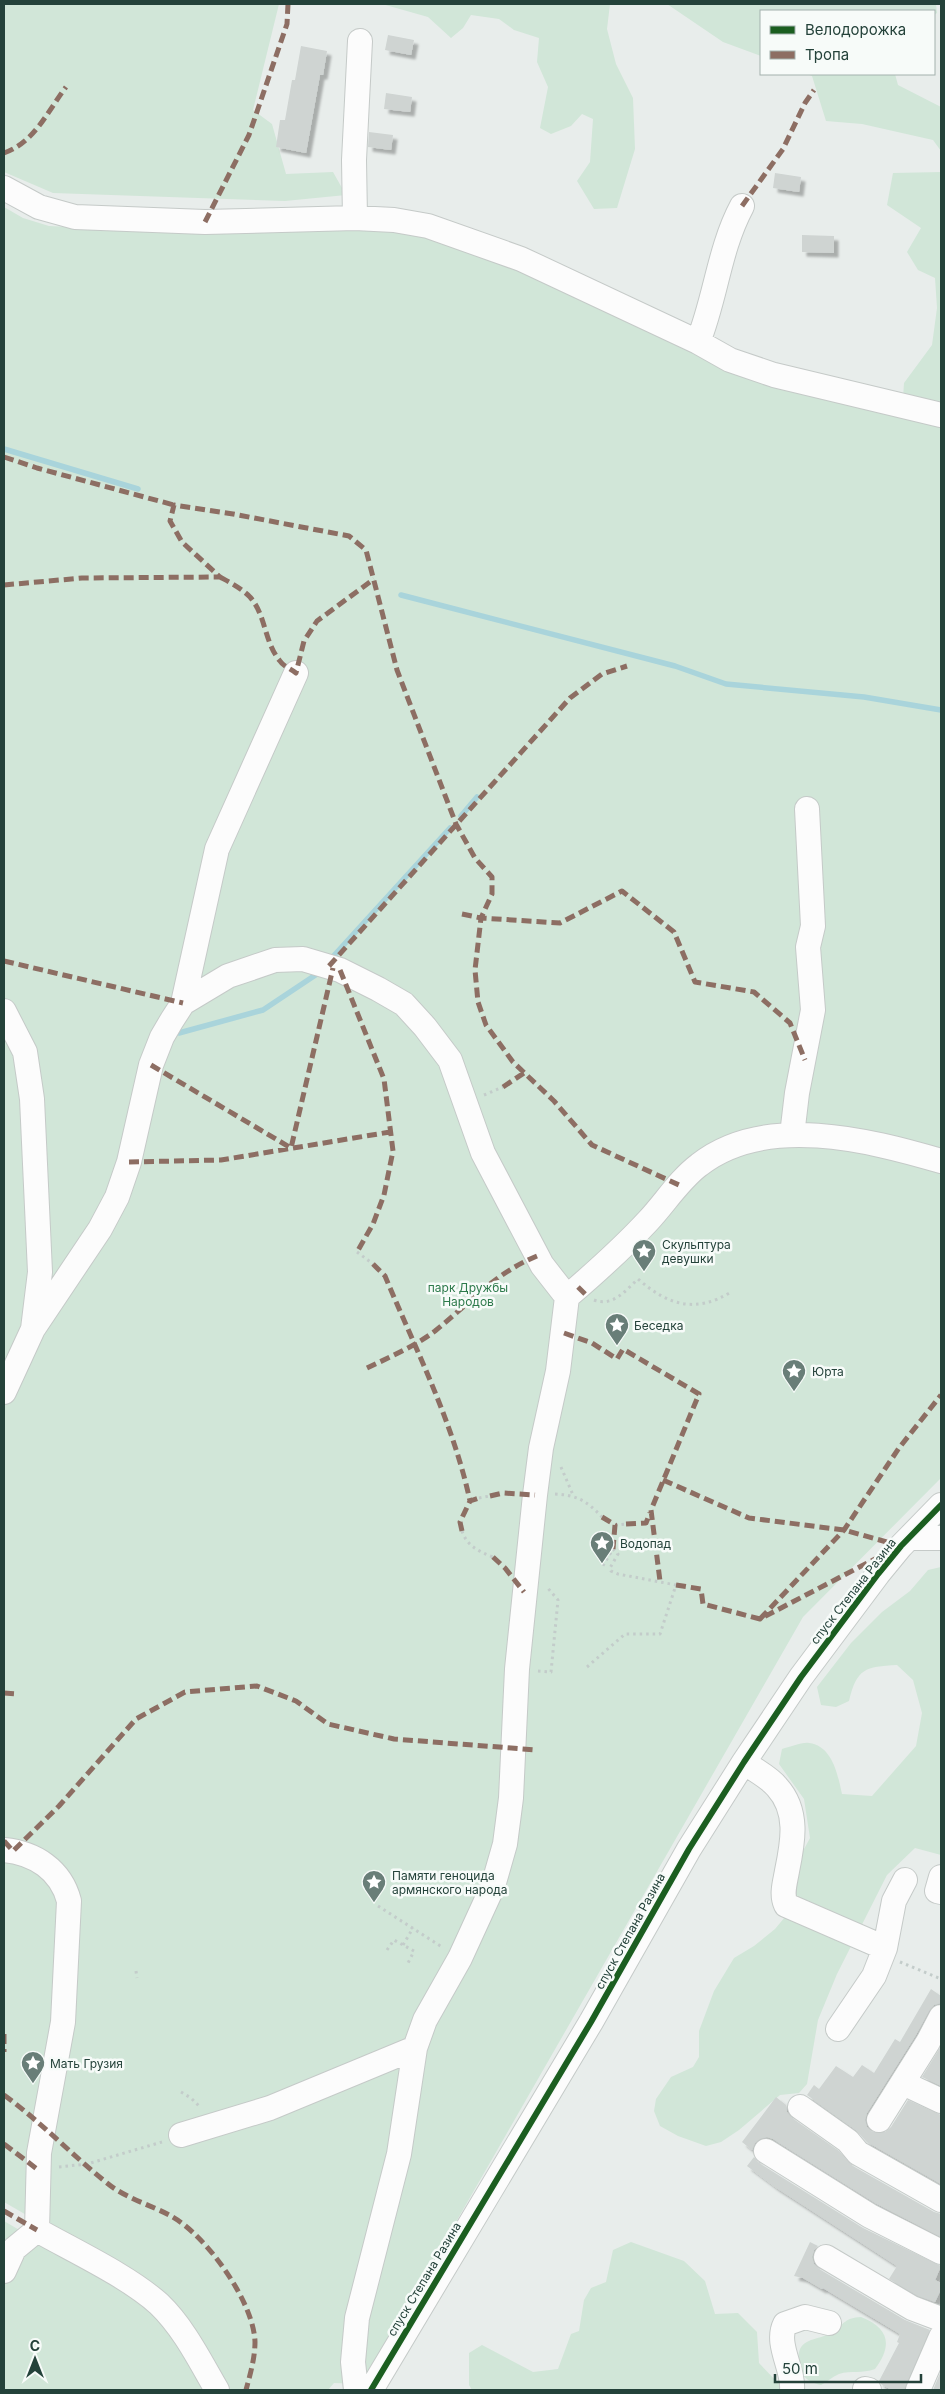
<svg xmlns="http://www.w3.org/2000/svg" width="945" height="2394" font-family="Inter,sans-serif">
	<defs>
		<filter id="shadow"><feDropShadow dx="4.5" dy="4.5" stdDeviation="1" flood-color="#0004"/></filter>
	</defs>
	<rect width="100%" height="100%" fill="#e8edeb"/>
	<!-- green -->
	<path fill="#d1e6d8" d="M 4,4 L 279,4 L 253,110 L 272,124 L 286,174 L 333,172 L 346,195 L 285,201 L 53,193 L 4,172 Z
		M 382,4 L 610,4 L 607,29 L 616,64 L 633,98 L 635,149 L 617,208 L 594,209 L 577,181 L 590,162 L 593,119 L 582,114 L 571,126 L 551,134 L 540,128 L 548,87 L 537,62 L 539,38 L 514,30 L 499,19 L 471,15 L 463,28 L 451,38 L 428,17 Z
		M 667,4 L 936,4 L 937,13 L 934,15 L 934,11 L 761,11 L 761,56 L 723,42 Z
		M 807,74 L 895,74 L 898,85 L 941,107 L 941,151 L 933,140 L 862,124 L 826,121 L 812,76 Z
		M 941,172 L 941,407 L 903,398 L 904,383 L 932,345 L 937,308 L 935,278 L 918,270 L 907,252 L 921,228 L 887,205 L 893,173 Z
		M 4,207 L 23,218 L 49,226 L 140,230 L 341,226 L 442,235 L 584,298 L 941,426 L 941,1478 L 803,1617 L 363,2384 L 334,2383 L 328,2390 L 231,2390 L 194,2331 L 154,2289 L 4,2202 Z
		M 941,1567 L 941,1855 L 915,1848 L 887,1875 L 837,1974 L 818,2020 L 807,2084 L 799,2093 L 780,2095 L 739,2130 L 721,2142 L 706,2146 L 678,2136 L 660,2126 L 654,2111 L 656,2099 L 671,2077 L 693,2067 L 699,2057 L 699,2031 L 714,1991 L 734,1958 L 754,1946 L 775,1929 L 785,1917 L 795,1866 L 810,1838 L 804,1799 L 779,1764 L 782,1749 C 790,1747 802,1742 809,1743 C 833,1746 838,1776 842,1794 L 872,1796 L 916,1746 L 922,1713 L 913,1680 L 897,1665 C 865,1667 857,1668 849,1701 L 836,1707 L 821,1705 L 817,1687 L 851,1643 L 882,1612 L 910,1591 L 928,1570 Z
		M 4,2221 L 156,2310 L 209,2390 L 4,2390 Z
		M 631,2242 L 684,2261 L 705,2281 L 715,2314 L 738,2313 L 757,2332 L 759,2363 L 781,2386 L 780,2390 L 472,2390 L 469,2385 L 469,2353 L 482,2345 L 533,2372 L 558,2369 L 571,2334 L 579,2331 L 584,2300 L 591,2288 L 606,2282 L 613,2250 Z
		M 861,2317 C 889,2328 893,2345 875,2369 C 862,2374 851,2370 839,2374 C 832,2377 827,2382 821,2385 C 812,2383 803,2379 800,2369 C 792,2334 818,2343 834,2331 C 845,2323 845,2318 861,2317 Z"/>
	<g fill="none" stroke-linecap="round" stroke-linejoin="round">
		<!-- stream -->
		<path stroke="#a9d4db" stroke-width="5.5" d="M 4,449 L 138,489
			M 401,595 L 675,666 L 726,684 L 864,697 L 941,710
			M 461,816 L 477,797
			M 329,961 L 450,828
			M 179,1033 L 263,1010 L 320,972"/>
	</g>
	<!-- building -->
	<path fill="#cfd4d2" filter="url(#shadow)" d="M 388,35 L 414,40 L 411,55 L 385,50 Z
		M 301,46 L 327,51 L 323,75 L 320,75 L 306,153 L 276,147 L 280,120 L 285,120 L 292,80 L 295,80 Z
		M 386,93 L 412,97 L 410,112 L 384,109 Z
		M 369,132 L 393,135 L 391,150 L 368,147 Z
		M 775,173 L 801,177 L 799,192 L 773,188 Z
		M 802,235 L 834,236 L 834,253 L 802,252 Z
		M 931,1989 L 941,1996 L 941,2003 L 934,2005 L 929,2011 L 916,2035 L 867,2113 L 865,2120 L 867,2127 L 872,2132 L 885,2132 L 891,2127 L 908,2100 L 941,2115 L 941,2184 L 867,2142 L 856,2130 L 807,2095 L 814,2085 L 819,2089 L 836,2066 L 853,2077 L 862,2065 L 874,2073 L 895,2039 L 900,2042 Z
		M 941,2046 L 941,2086 L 922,2077 Z
		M 776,2097 L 786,2105 L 787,2112 L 792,2118 L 839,2151 L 851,2165 L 934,2212 L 941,2214 L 941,2237 L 877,2204 L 773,2139 L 767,2137 L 760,2139 L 755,2143 L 752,2150 L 742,2142 Z
		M 754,2157 L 759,2163 L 863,2228 L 941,2266 L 935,2280 L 941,2283 L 941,2289 L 935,2302 L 918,2296 L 889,2279 L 897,2266 L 775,2187 L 747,2166 Z
		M 810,2242 L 818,2246 L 814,2250 L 812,2257 L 814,2264 L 819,2269 L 905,2320 L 930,2330 L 904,2390 L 892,2390 L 882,2385 L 879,2381 L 899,2343 L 897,2342 L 900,2334 L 823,2288 L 822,2289 L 803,2278 L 794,2276 Z
		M 941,2371 L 941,2390 L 933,2390 Z"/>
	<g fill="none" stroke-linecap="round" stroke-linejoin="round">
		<!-- minor casing -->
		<g stroke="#c5cac8" stroke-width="26">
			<path id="minor" d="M 4,188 L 39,207 L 75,217 L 205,222 L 355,218 L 394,220 L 428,226 L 521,259 L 698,342 L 730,360 L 774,375 L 941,415
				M 355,218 L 354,160 L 360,41
				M 698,342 C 716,297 719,249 742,206
				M 183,1003 L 217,849 L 296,673
				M 4,1011 L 25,1052 L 32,1099 L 40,1272 L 33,1329 L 4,1392
				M 792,1135 L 797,1093 L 813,1010 L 808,947 L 813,926 L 807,809
				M 567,1297 C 595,1273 623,1248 648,1221 C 665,1203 679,1180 699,1165 C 765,1113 869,1140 941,1161
				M 33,1329 L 100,1229 L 117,1197 L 129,1162 L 151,1065 L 162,1037 L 172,1020 L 183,1003 L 228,976 L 275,960 L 303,959 L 340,970 L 378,989 L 404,1004 L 425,1027 L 450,1060 L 483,1153 L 542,1265 L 567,1297 L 558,1371 L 541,1448 L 535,1495 L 517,1669 L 511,1798 L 505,1844 L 493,1886 L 460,1958 L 425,2020 L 415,2048 L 399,2154 L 357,2318 L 353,2362 L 356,2390
				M 909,1538 L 941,1538
				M 744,1762 C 754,1770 769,1777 777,1787 C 799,1811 793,1842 787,1871 C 785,1883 781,1894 786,1905 L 885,1948 L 894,1901 L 905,1880
				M 4,1850 C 35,1853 61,1870 69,1901 L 63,2022 L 39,2153 L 37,2230
				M 941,1877 L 937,1891 L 941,1892
				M 838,2029 L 874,1976 L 885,1948
				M 903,2083 L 941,2101
				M 800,2107 L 848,2141 L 858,2153 L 941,2200
				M 879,2120 L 928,2042 L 941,2017
				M 181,2135 L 270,2108 L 415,2048
				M 766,2151 L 870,2216 L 941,2252
				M 37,2230 C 74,2251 128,2276 159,2304 C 184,2328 200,2361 217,2390
				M 826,2257 L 912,2308 L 941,2319
				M 4,2271 L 14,2249 L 37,2230
				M 865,2389 L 869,2390
				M 371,2390 L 591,2022 L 689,1849 L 744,1762 L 801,1677 L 878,1574 L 901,1546 L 941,1505
				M 792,2390 C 794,2369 775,2344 785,2324 L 805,2317 L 829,2323
				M 918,2390 L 941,2337"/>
		</g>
		<!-- path -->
		<path stroke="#c3ccca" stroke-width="3" stroke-dasharray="2.5 4" stroke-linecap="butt" d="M 484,1095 L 503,1087
			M 357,1252 L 373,1264
			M 594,1300 C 613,1307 625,1291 638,1279 C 668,1305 695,1314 731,1292
			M 561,1467 L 573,1495
			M 555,1494 C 577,1495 587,1501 602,1517
			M 479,1498 L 490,1496
			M 615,1525 L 626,1524
			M 462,1531 C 467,1546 478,1551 493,1557
			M 587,1667 L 625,1634 L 660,1634 L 676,1585 L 618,1574 L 611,1571 L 610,1568 L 618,1554 L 613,1549 L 601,1569
			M 538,1671 L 551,1672 L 558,1600 L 546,1586
			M 378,1906 L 442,1947
			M 403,1945 L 413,1928
			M 387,1950 L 394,1940 L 414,1951 L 408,1963
			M 900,1962 L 941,1979
			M 136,1971 L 137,1978
			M 181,2092 L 191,2098 L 200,2107
			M 59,2167 L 87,2164 L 162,2142"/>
		<!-- minor -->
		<use href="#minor" stroke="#fcfcfc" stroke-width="24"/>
		<!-- quiet -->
		<path stroke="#8d6e63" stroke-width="5" stroke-dasharray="10 5" stroke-linecap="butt" d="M 4,153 C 35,142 47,112 66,87
			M 742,206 L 783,149 L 805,103 L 814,90
			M 205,222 L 249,135 L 287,24 L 288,4
			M 4,457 L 37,468 L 174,505
			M 220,577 C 231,583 241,588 250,597 C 266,615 264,642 280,661 C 283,666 291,669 296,673 L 304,641 L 317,621 L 374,579
			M 4,585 L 82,578 L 220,577 L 182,542 L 170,521 L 174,505 L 233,514 L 349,536 L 366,550 L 397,670 L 456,824 L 475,858 L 492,877 L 492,894 L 481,918 L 475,970 L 478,1002 L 486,1025 L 513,1062 L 554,1101 L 592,1145 L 679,1185
			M 462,914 L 481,918 L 560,923 L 622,891 L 674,932 L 695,982 L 754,992 L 790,1023 L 805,1060
			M 4,961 L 183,1003
			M 329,966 L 570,698 L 602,674 L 627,666
			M 340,970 L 384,1079 L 393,1151 L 384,1195 L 373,1224 L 357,1252
			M 151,1065 L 291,1148 L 333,968
			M 503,1087 L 524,1073
			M 129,1162 L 221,1160 L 390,1132
			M 373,1264 L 385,1276 C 416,1350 453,1422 470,1501
			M 578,1287 L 587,1296
			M 564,1333 L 592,1343 L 617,1359 L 623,1349 L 699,1394 L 651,1510 L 660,1581
			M 367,1368 C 390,1357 415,1346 435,1331 C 470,1303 495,1273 537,1256
			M 663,1480 L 749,1518 L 844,1530 L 901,1546
			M 490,1496 L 503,1493 L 535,1495
			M 602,1517 L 615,1525 L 613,1549
			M 626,1524 L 646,1523 L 650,1513
			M 462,1531 L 460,1522 L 470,1501 L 479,1498
			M 493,1557 L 505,1568 L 524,1592
			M 676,1585 L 701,1589 L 703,1604 L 760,1619 L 894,1549
			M 760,1619 L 844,1530 L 899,1448 L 941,1395
			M 4,1693 L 19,1694
			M 4,1841 L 13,1851 L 59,1806 L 136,1719 L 185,1692 L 257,1686 L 296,1701 L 328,1724 L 394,1739 L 537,1750
			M 4,2034 L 4,2052
			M 4,2095 C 41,2122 72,2155 107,2183 C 125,2198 151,2205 171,2216 C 206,2235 254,2302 255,2342 C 255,2358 250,2375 246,2390
			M 4,2144 L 37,2169
			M 4,2211 L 37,2230"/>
		<!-- cycleway casing -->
		<g stroke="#f7fbf9" stroke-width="9">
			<path id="cycleway" d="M 371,2390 L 591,2022 L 689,1849 L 744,1762 L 801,1677 L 878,1574 L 901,1546 L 941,1505"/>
		</g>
		<!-- cycleway -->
		<use href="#cycleway" stroke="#1b5e20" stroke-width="6"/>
	</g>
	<!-- icons -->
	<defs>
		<g id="sight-pin" transform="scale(1.25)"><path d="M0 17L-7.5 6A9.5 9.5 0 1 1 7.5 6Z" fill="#697e78" stroke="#f7fbf9"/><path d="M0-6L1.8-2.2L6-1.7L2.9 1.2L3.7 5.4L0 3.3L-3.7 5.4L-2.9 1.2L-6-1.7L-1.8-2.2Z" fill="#fff"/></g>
	</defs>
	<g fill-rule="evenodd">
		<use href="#sight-pin" x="644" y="1251"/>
		<use href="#sight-pin" x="617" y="1325"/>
		<use href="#sight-pin" x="794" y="1371"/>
		<use href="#sight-pin" x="602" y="1543"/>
		<use href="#sight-pin" x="374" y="1882"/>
		<use href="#sight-pin" x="33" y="2063"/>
	</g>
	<g text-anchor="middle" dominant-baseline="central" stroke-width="5" stroke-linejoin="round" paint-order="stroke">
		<!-- poi labels -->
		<g font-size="12" fill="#24423a" stroke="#f7fbf9" text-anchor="start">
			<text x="662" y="1244">Скульптура<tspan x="662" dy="14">девушки</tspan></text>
			<text x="634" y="1325">Беседка</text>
			<text x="812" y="1371">Юрта</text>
			<text x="620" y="1543">Водопад</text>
			<text x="392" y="1875">Памяти геноцида<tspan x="392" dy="14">армянского народа</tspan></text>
			<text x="50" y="2063">Мать Грузия</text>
		</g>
		<!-- park labels -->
		<g font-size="12" fill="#2d7a4b" stroke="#f7fbf9">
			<text x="468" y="1287">парк Дружбы<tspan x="468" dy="14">Народов</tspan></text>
		</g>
		<!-- street labels -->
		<g font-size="12" fill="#24423a" stroke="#f7fbf9">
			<text transform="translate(853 1591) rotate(-52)">спуск Степана Разина</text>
			<text transform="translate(630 1931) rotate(-61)">спуск Степана Разина</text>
			<text transform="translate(424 2279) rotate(-59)">спуск Степана Разина</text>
		</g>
	</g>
	<!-- border -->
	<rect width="945" height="2394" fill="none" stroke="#24423a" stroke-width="10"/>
	<!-- legend -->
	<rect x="760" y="10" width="175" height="65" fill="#f7fbf9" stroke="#a3b1ad"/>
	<rect x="770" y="26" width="25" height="8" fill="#1b5e20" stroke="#a3b1ad"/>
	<text x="805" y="35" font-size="15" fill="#24423a">Велодорожка</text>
	<rect x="770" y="51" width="25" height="8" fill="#8d6e63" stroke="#a3b1ad"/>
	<text x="805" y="60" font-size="15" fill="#24423a">Тропа</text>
	<!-- north arrow -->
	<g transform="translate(35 2359)" stroke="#f7fbf9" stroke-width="4" paint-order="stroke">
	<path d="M0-4L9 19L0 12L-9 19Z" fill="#24423a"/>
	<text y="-8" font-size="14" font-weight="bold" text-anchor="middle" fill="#24423a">С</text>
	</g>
	<!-- scale -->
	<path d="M775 2374v8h146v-8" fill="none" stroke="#24423a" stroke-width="2.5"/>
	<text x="782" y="2374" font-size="15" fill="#24423a" stroke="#f7fbf9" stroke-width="4" paint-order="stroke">50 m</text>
</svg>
